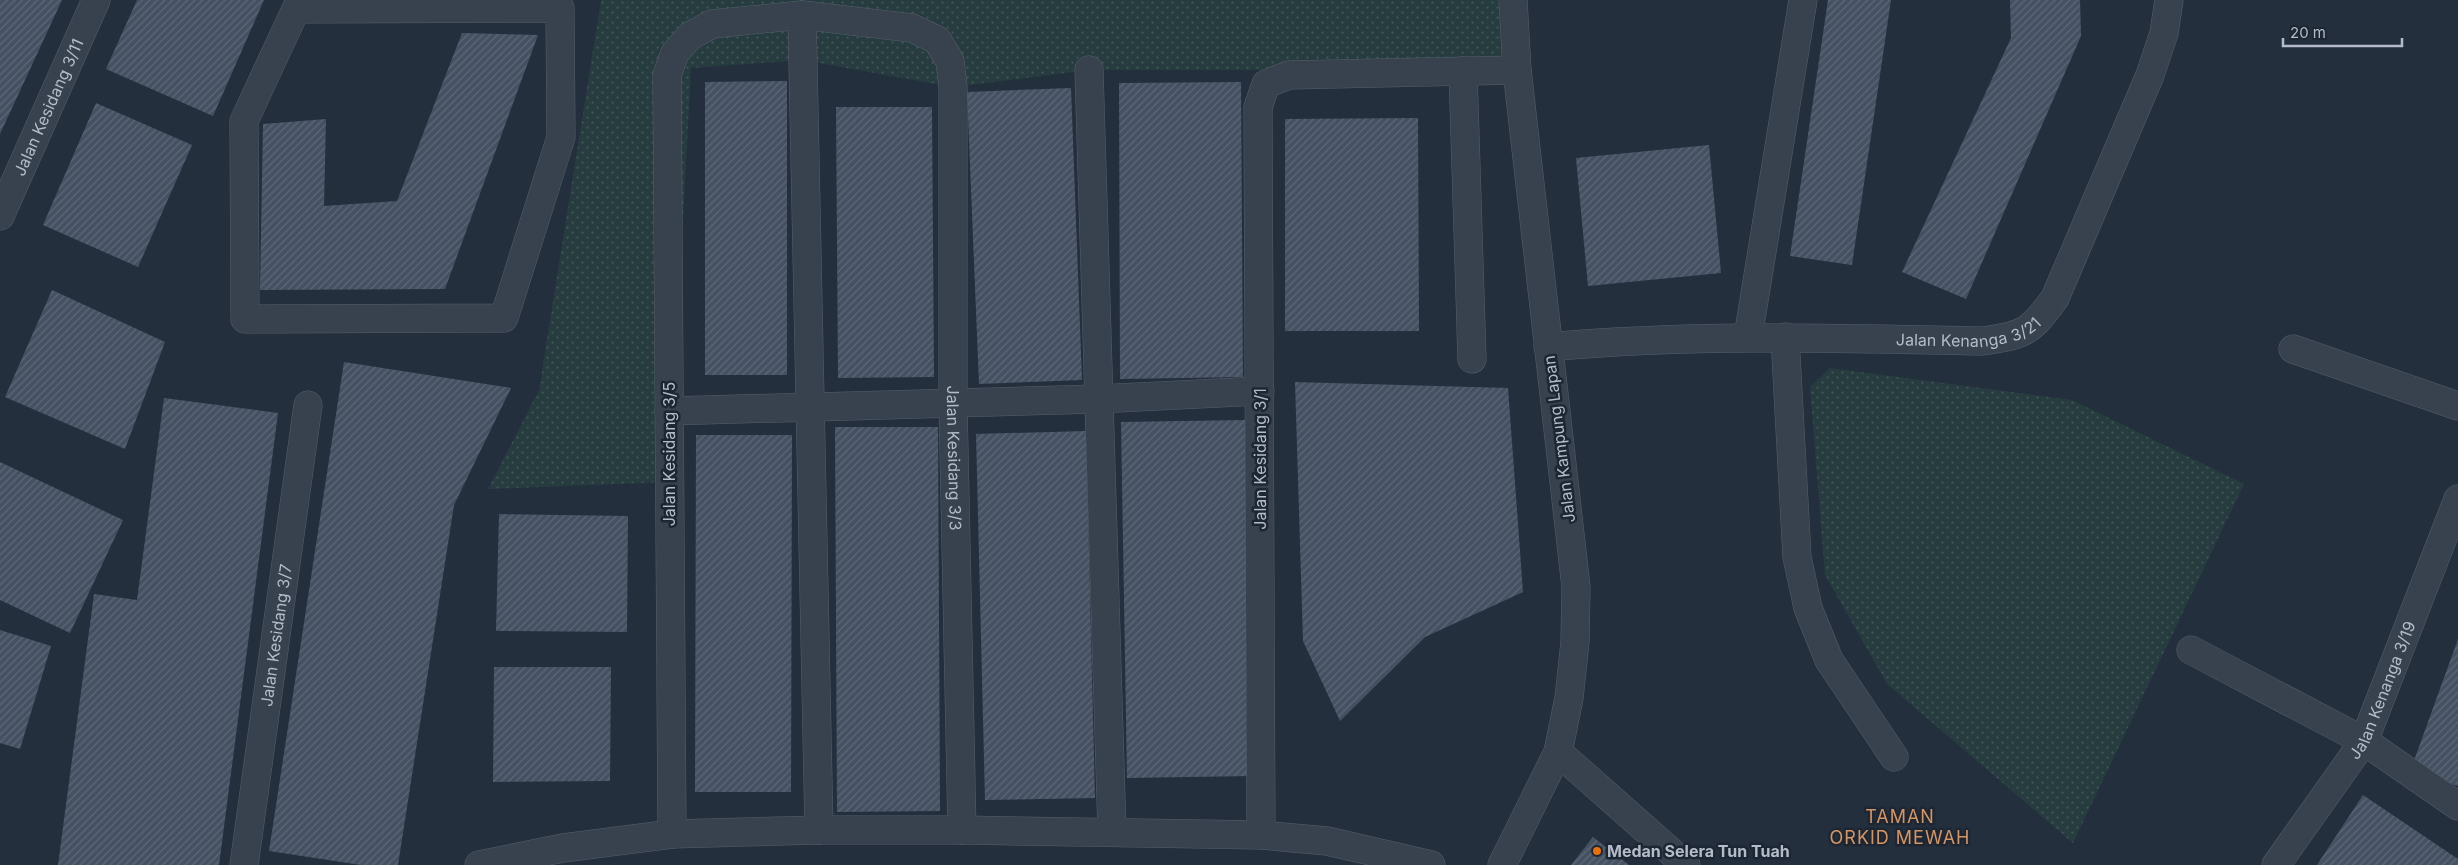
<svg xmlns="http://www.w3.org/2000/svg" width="2458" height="865" font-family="Inter,sans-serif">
	<defs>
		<pattern id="grass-dots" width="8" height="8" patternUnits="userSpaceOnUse" patternTransform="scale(1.25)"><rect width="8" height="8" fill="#263c3f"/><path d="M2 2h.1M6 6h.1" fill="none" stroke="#435659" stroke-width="1.8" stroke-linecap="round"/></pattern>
		<pattern id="building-hatch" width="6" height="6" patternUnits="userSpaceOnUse" patternTransform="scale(1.25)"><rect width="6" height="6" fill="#455162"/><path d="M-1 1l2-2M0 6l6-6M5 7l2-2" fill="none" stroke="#5d6877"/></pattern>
	</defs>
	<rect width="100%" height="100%" fill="#242f3e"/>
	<!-- grass -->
	<path fill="url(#grass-dots)" d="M 601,0 L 1513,0 L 1517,70 L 1089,70 L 953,87 L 802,60 L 691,68 L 669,482 L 488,489 L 539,390 Z
		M 1830,368 L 2072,400 L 2244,484 L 2073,843 L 1887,684 L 1825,575 L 1810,387 Z"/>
	<!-- building -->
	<path fill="url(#building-hatch)" d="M 0,0 L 62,0 L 0,134 Z
		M 137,0 L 264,0 L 213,116 L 106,69 Z
		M 1828,0 L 1891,0 L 1852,265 L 1790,256 Z
		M 2010,0 L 2080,0 L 2081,36 L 1966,299 L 1902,272 L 2011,38 Z
		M 462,33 L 538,35 L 445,289 L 260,290 L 263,124 L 326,119 L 324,206 L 397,201 Z
		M 787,81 L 787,375 L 705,375 L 705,82 Z
		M 1241,82 L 1243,377 L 1120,379 L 1119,83 Z
		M 1071,88 L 1082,380 L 979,384 L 967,92 Z
		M 96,103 L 192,145 L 138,267 L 43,225 Z
		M 836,107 L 932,107 L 934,377 L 838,378 Z
		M 1418,118 L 1419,331 L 1285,331 L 1285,119 Z
		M 1709,145 L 1721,273 L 1588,286 L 1576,158 Z
		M 52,290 L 165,342 L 125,449 L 5,397 Z
		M 344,362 L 511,388 L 454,505 L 398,865 L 361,865 L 269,851 Z
		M 1295,382 L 1508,388 L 1523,592 L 1425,637 L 1340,721 L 1303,641 Z
		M 164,398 L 278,413 L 219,865 L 58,865 L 94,594 L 137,600 Z
		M 1246,420 L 1252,776 L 1127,778 L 1121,422 Z
		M 835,427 L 938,427 L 940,811 L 837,812 Z
		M 1086,431 L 1095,798 L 985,800 L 976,434 Z
		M 696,435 L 792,435 L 791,792 L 695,792 Z
		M 0,462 L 123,520 L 70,633 L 0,600 Z
		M 499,514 L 628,516 L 627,632 L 496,631 Z
		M 0,630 L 51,646 L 20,749 L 0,743 Z
		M 2458,639 L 2458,786 L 2411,769 Z
		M 494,667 L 611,667 L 610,781 L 493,782 Z
		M 2363,795 L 2458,859 L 2458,865 L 2317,865 Z
		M 1593,837 L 1629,865 L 1571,865 Z"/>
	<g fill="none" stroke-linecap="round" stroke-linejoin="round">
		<!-- minor casing -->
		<g stroke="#565f6c" stroke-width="29">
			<g id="minor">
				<path d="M 560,8 L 561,137 L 504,318 L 245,319 L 244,121 L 296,9 Z"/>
				<path d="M 802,15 L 819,830"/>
				<path d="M 1089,70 L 1112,832"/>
				<path d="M 1463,71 L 1472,359"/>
				<path id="s1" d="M 0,216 L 96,0"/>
				<path d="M 1748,337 L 1803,0"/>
				<path d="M 1785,337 L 1797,557 L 1808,608 L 1829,660 L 1894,757"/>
				<path id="s2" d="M 1548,347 C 1693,334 1838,338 1983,341 C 2024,335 2030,333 2055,298 L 2150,75 L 2164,33 L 2169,0"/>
				<path d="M 2293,349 L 2458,406"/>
				<path d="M 669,411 L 1097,399 L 1260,391"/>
				<path d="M 2191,650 L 2364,741 L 2458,806"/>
				<path d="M 1558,752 L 1686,865"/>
				<path id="s3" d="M 672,834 L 667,75 L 675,53 L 690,36 L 712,24 L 802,15 L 912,28 L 937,40 L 950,61 L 953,87 L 953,403 L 962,830"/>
				<path d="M 1261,835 L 1258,107 L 1266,84 L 1289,75 L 1517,70"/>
				<path id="s4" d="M 244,865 L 308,405"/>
				<path d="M 479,865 L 563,848 L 672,834 L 819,830 L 962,830 L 1261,835 L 1327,841 L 1431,865"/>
				<path d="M 1502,865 L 1558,752 L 1569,698 L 1575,642 L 1576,587 L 1517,70 L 1513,0"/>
				<path id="s5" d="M 2276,865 L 2364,741 L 2458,499"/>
			</g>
		</g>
		<!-- minor -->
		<use href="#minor" stroke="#38414e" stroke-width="28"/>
	</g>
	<!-- markers -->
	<circle fill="#e8710a" stroke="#1d2633" stroke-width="2" cx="1597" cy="851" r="5"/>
	<g text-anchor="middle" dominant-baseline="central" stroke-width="5" stroke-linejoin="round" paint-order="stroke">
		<!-- street labels -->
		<g font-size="16" fill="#b4bcc9" stroke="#1d2633">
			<text stroke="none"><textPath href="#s1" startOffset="119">Jalan Kesidang 3/11</textPath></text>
			<text stroke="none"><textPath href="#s2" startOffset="422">Jalan Kenanga 3/21</textPath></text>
			<text transform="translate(1559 439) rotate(-97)">Jalan Kampung Lapan</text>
			<text transform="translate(669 454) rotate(-90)">Jalan Kesidang 3/5</text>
			<text stroke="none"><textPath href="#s3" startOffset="1481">Jalan Kesidang 3/3</textPath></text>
			<text transform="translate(1260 459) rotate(-90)">Jalan Kesidang 3/1</text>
			<text stroke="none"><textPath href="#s4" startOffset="232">Jalan Kesidang 3/7</textPath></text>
			<text stroke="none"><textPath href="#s5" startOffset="206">Jalan Kenanga 3/19</textPath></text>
		</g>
		<!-- poi labels -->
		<g font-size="16" font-weight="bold" fill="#b4bcc9" stroke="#1d2633" text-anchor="start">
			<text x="1607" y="851">Medan Selera Tun Tuah</text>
		</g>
		<!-- neighbourhood labels -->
		<g font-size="18" letter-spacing="1" fill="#d59563" stroke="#1d2633">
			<text x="1900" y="816">TAMAN<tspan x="1900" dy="21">ORKID MEWAH</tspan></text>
		</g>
	</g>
	<!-- scale -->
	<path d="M2283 38v8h119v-8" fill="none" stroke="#b4bcc9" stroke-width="2.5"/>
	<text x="2290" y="38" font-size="15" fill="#b4bcc9" stroke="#1d2633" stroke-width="4" paint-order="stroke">20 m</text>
</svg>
